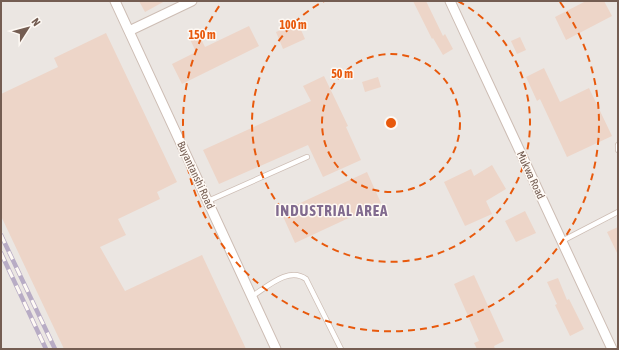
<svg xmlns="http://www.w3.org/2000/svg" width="619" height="350" font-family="'Asap Condensed',sans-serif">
	<rect width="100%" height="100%" fill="#fbf5ee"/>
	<!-- industrial -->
	<path fill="#ebe6e2" d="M 1,1 L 618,1 L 618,349 L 1,349 Z"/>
	<!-- building -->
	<path fill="#edd5c8" d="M 139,1 L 165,1 L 145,12 Z
		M 413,1 L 426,1 L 443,36 L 445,34 L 453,49 L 443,55 L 433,38 L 432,39 Z
		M 586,1 L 604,1 L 612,16 L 566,40 L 555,17 Z
		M 298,23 L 305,39 L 283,49 L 276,32 Z
		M 249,26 L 259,46 L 182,84 L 172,64 L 196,52 L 189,37 L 198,33 L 205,47 Z
		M 106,33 L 177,182 L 157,192 L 160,199 L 118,219 L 126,235 L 100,247 L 125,291 L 202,255 L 246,349 L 64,349 L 1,216 L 1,94 L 58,67 L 54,58 Z
		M 520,37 L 526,50 L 517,54 L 511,41 Z
		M 544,68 L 560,102 L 589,88 L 612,136 L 567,157 L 540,99 L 537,101 L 526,77 Z
		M 324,76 L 348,126 L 346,127 L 361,160 L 323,177 L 308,145 L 219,184 L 203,150 L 311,101 L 303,86 Z
		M 378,77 L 381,87 L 365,92 L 362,82 Z
		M 492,165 L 506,189 L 486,201 L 492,214 L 465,226 L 444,182 L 471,169 L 474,176 Z
		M 367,172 L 381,203 L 295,243 L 281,212 Z
		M 525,211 L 536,233 L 516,242 L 505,221 Z
		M 618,227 L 618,255 L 607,232 Z
		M 474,275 L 504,341 L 494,346 L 495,349 L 477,349 L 474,343 L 479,341 L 454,284 Z
		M 558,278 L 567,300 L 569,299 L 584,329 L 570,336 L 555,305 L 557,304 L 547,282 Z"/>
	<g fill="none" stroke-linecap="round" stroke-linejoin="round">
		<!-- lane casing -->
		<g stroke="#cdbdb4" stroke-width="6">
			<path id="lane" d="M 618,145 L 618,150
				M 208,201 L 307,157
				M 562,241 L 618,212
				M 251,297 C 267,287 289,266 306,279 L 341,349"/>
		</g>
		<!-- street casing -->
		<g stroke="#cdbdb4" stroke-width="11">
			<path id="street" d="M 115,1 L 276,349
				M 450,1 L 612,349
				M 129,31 L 192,1"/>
		</g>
		<!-- lane -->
		<use href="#lane" stroke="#fff" stroke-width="4.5"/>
		<!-- street -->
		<use href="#street" stroke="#fff" stroke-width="9"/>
		<!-- rail casing -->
		<g stroke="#b8acc5" stroke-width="4.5">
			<path id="rail" d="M 1,235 L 55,349
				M 1,253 L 46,349"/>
		</g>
		<!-- rail -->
		<use href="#rail" stroke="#fef9f4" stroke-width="3" stroke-dasharray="9" stroke-linecap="butt"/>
	</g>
	<!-- distance rings -->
	<g fill="none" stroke="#e8590c" stroke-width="2" stroke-dasharray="7 5">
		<circle cx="391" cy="123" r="69"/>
		<path d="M458 1A139 139 0 1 1 324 1"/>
		<path d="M560 2A208 208 0 1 1 222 2"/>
	</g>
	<g text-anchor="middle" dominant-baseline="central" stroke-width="3" stroke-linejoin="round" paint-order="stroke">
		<!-- street labels -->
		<g font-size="11" fill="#745d52" stroke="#fef9f4">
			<text transform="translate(196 175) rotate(65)">Buyantanshi Road</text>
			<text transform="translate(531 175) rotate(65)">Mukwa Road</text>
		</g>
		<!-- district labels -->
		<g font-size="15" font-weight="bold" letter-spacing="1" fill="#816b8f" stroke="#fef9f4">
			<text x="332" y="210">INDUSTRIAL AREA</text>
		</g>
	</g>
	<circle cx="391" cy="123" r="6" fill="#e8590c" stroke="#fef9f4" stroke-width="2"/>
	<g font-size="12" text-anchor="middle" font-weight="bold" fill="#e8590c" stroke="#fef9f4" stroke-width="3" stroke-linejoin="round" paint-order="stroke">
		<text x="293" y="29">100 m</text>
		<text x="202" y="39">150 m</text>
		<text x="342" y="78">50 m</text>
	</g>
	<!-- border -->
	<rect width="619" height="350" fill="none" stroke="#745d52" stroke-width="4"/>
	<!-- north arrow -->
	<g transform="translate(28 28) rotate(54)" stroke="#fef9f4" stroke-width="3" paint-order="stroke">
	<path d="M0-3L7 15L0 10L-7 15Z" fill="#745d52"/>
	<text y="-6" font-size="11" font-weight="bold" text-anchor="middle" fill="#745d52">N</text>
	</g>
</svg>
